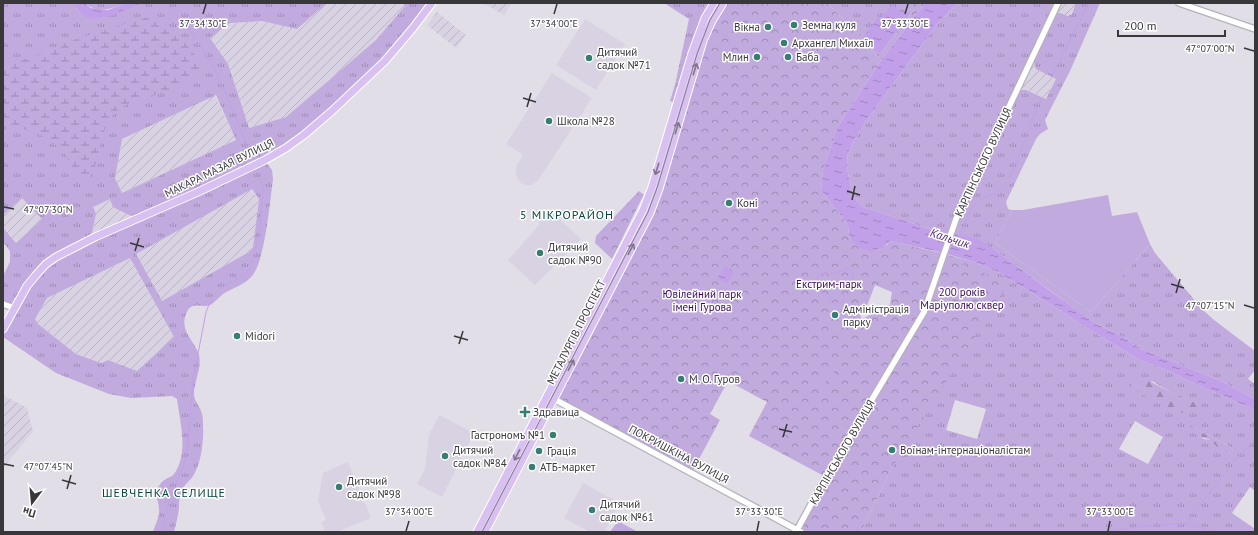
<svg xmlns="http://www.w3.org/2000/svg" width="1258" height="535" font-family="'PT Sans',sans-serif">
	<defs>
		<pattern id="industrial-furrows" width="10" height="10" patternUnits="userSpaceOnUse"><rect width="10" height="10" fill="#d9d2e2"/><path d="M-1 1l2-2M0 10L10 0M9 11l2-2" fill="none" stroke="#bbb5c3"/></pattern>
		<pattern id="grass-tufts" width="24" height="20" patternUnits="userSpaceOnUse"><rect width="24" height="20" fill="#c1aade"/><path d="M3 7l-1-3M5 7V3M7 7l1-3M15 17l-1-3M17 17v-4M19 17l1-3" fill="none" stroke="#9e8bb5"/></pattern>
		<pattern id="forest-firs" width="22" height="20" patternUnits="userSpaceOnUse"><rect width="22" height="20" fill="#c1aade"/><path d="M5 1l3.5 6h-7zM16 11l3.5 6h-7z" fill="#9e8bb5"/></pattern>
		<pattern id="wetland-marsh" width="20" height="14" patternUnits="userSpaceOnUse"><rect width="20" height="14" fill="#c1aade"/><path d="M1 5h8M5 5V1M11 12h8M15 12V8" fill="none" stroke="#9e8bb5"/></pattern>
		<pattern id="park-crowns" width="20" height="18" patternUnits="userSpaceOnUse"><rect width="20" height="18" fill="#c1aade"/><path d="M2 6a3 3 0 1 1 6 0M12 15a3 3 0 1 1 6 0" fill="none" stroke="#9e8bb5"/></pattern>
		<pattern id="water-ripples" width="26" height="14" patternUnits="userSpaceOnUse"><rect width="26" height="14" fill="#c2a0e9"/><path d="M2 4q2-2 4 0t4 0M15 11q2-2 4 0t4 0" fill="none" stroke="#9f83be"/></pattern>
	</defs>
	<rect width="100%" height="100%" fill="#e2dee7"/>
	<!-- built -->
	<path fill="#d9d2e2" d="M 585,19 L 625,44 L 596,90 L 556,65 Z
		M 552,73 L 592,98 L 539,179 L 536,182 L 531,185 L 526,185 L 521,183 L 518,179 L 516,175 L 516,169 L 517,165 L 523,155 L 506,144 Z
		M 548,209 L 581,239 L 535,285 L 508,260 L 540,224 L 537,221 Z
		M 439,415 L 474,433 L 442,497 L 417,484 L 425,469 L 429,435 Z
		M 348,462 L 371,518 L 337,532 L 325,532 L 321,522 L 326,520 L 318,501 L 323,473 Z
		M 583,483 L 620,503 L 604,532 L 590,532 L 564,518 Z"/>
	<!-- industrial -->
	<path fill="url(#industrial-furrows)" d="M 327,3 L 402,3 L 405,6 L 376,40 L 286,117 L 248,128 L 228,64 L 210,38 L 230,23 L 262,21 L 297,29 Z
		M 483,3 L 512,3 L 504,15 Z
		M 1059,3 L 1076,3 L 1076,4 L 1071,14 L 1068,16 L 1060,13 L 1054,13 Z
		M 437,12 L 466,35 L 456,48 L 427,25 Z
		M 1033,59 L 1036,69 L 1056,79 L 1046,99 L 1026,90 L 1018,90 Z
		M 215,95 L 236,140 L 122,193 L 115,178 L 122,139 Z
		M 251,189 L 259,199 L 253,246 L 249,252 L 162,301 L 135,254 Z
		M 22,198 L 42,219 L 16,243 L 3,228 L 3,215 Z
		M 110,199 L 135,218 L 91,238 L 96,214 L 92,207 Z
		M 130,258 L 174,337 L 137,371 L 108,360 L 101,363 L 76,354 L 38,324 L 35,319 L 47,298 Z
		M 3,395 L 27,408 L 33,431 L 3,468 Z"/>
	<!-- grass -->
	<path fill="url(#grass-tufts)" fill-rule="evenodd" d="M 3,3 L 73,3 L 79,12 L 96,18 L 103,18 L 141,3 L 327,3 L 297,29 L 262,21 L 230,23 L 210,38 L 228,64 L 249,128 L 286,117 L 376,40 L 405,6 L 402,3 L 430,3 L 397,46 L 317,123 L 264,159 L 135,218 L 113,207 L 110,199 L 93,207 L 96,214 L 91,238 L 55,255 L 14,307 L 3,302 L 3,276 L 10,262 L 10,251 L 3,242 L 3,228 L 16,243 L 42,219 L 22,198 L 3,215 ZM 216,95 L 236,140 L 122,193 L 115,178 L 122,139 Z
		M 84,3 L 127,3 C 110,9 100,14 84,3 Z
		M 664,3 L 711,3 L 675,103 L 670,101 L 675,85 L 689,19 Z
		M 827,3 L 919,3 L 878,57 L 860,40 L 860,36 Z
		M 958,3 L 1056,3 L 948,235 L 863,207 C 851,200 845,167 848,154 C 852,142 860,131 866,121 L 937,24 Z
		M 1076,3 L 1100,3 L 1070,71 L 1045,120 L 1048,129 L 1040,134 L 1036,139 L 1006,202 L 1008,209 L 1012,210 L 995,243 L 1091,312 L 1150,244 L 1155,253 L 1202,309 L 1214,320 L 1255,351 L 1255,370 L 1248,379 L 1255,384 L 1255,399 L 1221,381 L 1139,348 L 1123,337 L 1095,323 L 1082,314 L 995,250 L 951,236 L 1018,90 L 1026,90 L 1046,99 L 1056,79 L 1036,69 L 1033,59 L 1054,13 L 1060,13 L 1068,16 L 1072,14 Z
		M 265,161 L 272,170 L 273,179 C 270,201 265,261 252,276 C 245,285 232,288 223,294 C 219,297 216,301 212,304 C 203,310 192,299 186,314 C 179,331 195,341 199,355 C 202,368 194,382 194,394 C 194,401 199,405 201,411 C 203,415 203,421 203,426 C 204,440 201,465 193,476 C 189,482 183,485 181,493 C 179,498 179,503 179,508 C 178,516 176,524 174,532 L 153,532 C 155,525 160,516 159,509 C 159,502 155,497 157,491 C 158,486 162,481 166,479 C 169,477 172,477 174,474 C 189,453 180,423 177,399 L 172,396 L 131,398 L 109,394 L 56,373 L 3,337 L 3,331 L 23,294 L 57,257 ZM 252,189 L 259,199 L 253,247 L 249,252 L 162,301 L 136,254 ZM 130,258 L 174,337 L 137,371 L 108,360 L 101,363 L 76,354 L 38,324 L 35,319 L 47,298 Z
		M 945,254 L 977,263 L 996,271 L 1061,311 L 1080,324 L 1140,360 L 1169,371 L 1189,381 L 1255,410 L 1255,491 L 1250,487 L 1232,513 L 1255,529 L 1255,532 L 861,532 L 893,466 ZM 1152,381 L 1170,392 L 1196,403 L 1143,395 L 1137,391 ZM 955,400 L 986,409 L 977,439 L 946,430 ZM 1135,421 L 1163,437 L 1148,464 L 1119,449 ZM 1192,426 L 1199,431 L 1226,444 L 1233,450 L 1230,453 L 1216,446 L 1211,440 L 1204,439 L 1198,435 Z"/>
	<!-- forest -->
	<path fill="url(#forest-firs)" d="M 1137,378 L 1144,378 L 1170,392 L 1190,400 L 1196,403 L 1197,406 L 1197,410 C 1195,412 1192,414 1189,414 C 1177,414 1143,395 1132,389 L 1131,386 Z
		M 1192,426 L 1199,431 L 1226,444 L 1233,450 L 1233,453 C 1227,453 1217,448 1213,443 C 1211,441 1212,440 1208,439 C 1202,437 1194,435 1189,429 L 1189,427 Z"/>
	<!-- wetland -->
	<path fill="url(#wetland-marsh)" d="M 145,18 C 150,18 155,18 160,20 C 171,25 193,51 199,61 C 200,64 201,67 200,70 C 199,78 191,81 185,85 L 129,104 L 120,108 L 114,113 L 104,131 L 94,170 L 90,177 L 86,179 L 81,179 C 74,172 70,161 64,153 C 52,138 22,123 3,130 L 3,62 C 25,63 48,50 68,42 C 93,33 119,26 145,18 Z"/>
	<!-- park -->
	<path fill="url(#park-crowns)" fill-rule="evenodd" d="M 726,3 L 827,3 L 860,36 L 860,40 L 878,57 L 919,3 L 925,3 L 880,62 L 837,128 L 823,170 L 821,190 L 848,225 L 849,235 L 851,240 L 868,251 L 878,250 L 887,245 L 890,241 L 942,253 L 922,312 L 824,476 L 749,436 L 767,402 L 728,381 L 710,414 L 720,420 L 692,472 L 556,399 L 648,221 L 701,55 L 714,22 ZM 875,285 L 892,292 L 890,305 L 862,319 L 858,311 L 867,306 Z
		M 639,191 L 644,195 L 641,200 L 612,259 L 595,243 L 596,236 Z
		M 943,257 L 991,276 L 1005,284 L 1006,287 L 893,466 L 861,532 L 801,532 L 797,530 L 921,318 Z"/>
	<!-- garden -->
	<path fill="#c1aade" d="M 1108,195 L 1112,216 L 1137,212 L 1150,244 L 1091,312 L 995,243 L 1012,210 L 1023,210 Z
		M 827,366 L 829,366 L 834,371 L 834,374 L 822,385 L 820,385 L 815,380 L 815,378 Z
		M 618,521 L 638,532 L 610,532 Z"/>
	<!-- water -->
	<path fill="url(#water-ripples)" d="M 73,3 L 84,3 L 91,8 L 108,10 L 127,3 L 141,3 C 125,10 100,25 83,15 C 79,13 76,7 73,3 Z
		M 925,3 L 958,3 L 937,24 L 866,121 C 860,131 852,142 848,154 C 845,167 851,200 863,207 L 948,235 L 968,236 L 978,239 L 995,250 L 1053,293 L 1095,323 L 1123,337 L 1139,348 L 1221,381 L 1255,399 L 1255,410 L 1189,381 L 1169,371 L 1140,360 L 1080,324 L 1061,311 L 996,271 L 977,263 L 944,253 L 890,241 L 883,248 L 873,251 L 868,251 L 858,247 L 851,240 L 849,235 L 848,225 L 821,190 L 823,170 L 837,128 L 880,62 Z
		M 893,5 L 900,11 L 902,9 L 907,13 L 908,17 L 881,52 L 879,53 L 865,40 L 864,36 L 878,17 L 880,19 Z
		M 725,266 L 734,271 L 727,284 L 717,279 Z"/>
	<g fill="none" stroke-linecap="round" stroke-linejoin="round">
		<!-- stream -->
		<path stroke="#c2a0e9" stroke-width="1" d="M 166,3 C 175,14 185,25 194,36 C 219,70 235,118 252,157
			M 1053,74 L 1089,3
			M 960,235 C 965,224 969,205 981,199 C 989,194 999,194 1005,185 C 1020,159 1028,128 1041,100
			M 844,293 L 843,301 L 840,303 L 835,302 L 830,298 L 816,289 C 813,281 818,273 827,273 C 829,273 832,274 834,273 C 839,273 842,270 847,269 L 852,273 C 856,282 851,285 845,291
			M 1233,463 L 1255,439
			M 1185,524 L 1230,467
			M 161,532 L 173,489 L 183,467 L 187,452 L 193,380 L 206,312 L 213,295 L 222,286 L 238,279 L 246,273 L 250,267 L 259,235 L 263,191 L 261,178
			M 1014,532 L 1015,532
			M 1104,532 L 1128,528 L 1156,525 L 1185,524 L 1201,528 L 1211,532"/>
		<!-- minor casing -->
		<g stroke="#b6b2bb" stroke-width="8">
			<path id="minor" d="M 1179,3 L 1255,29
				M 3,304 L 14,308
				M 554,399 L 801,532
				M 796,532 L 827,475 L 924,312 L 956,219 L 1058,3"/>
		</g>
		<!-- major casing -->
		<g stroke="#fff" stroke-width="9">
			<path id="major" d="M 3,329 L 27,286 L 36,275 L 46,264 L 56,257 L 95,237 L 198,192 L 265,160 L 286,148 L 304,135 L 332,111 L 385,61 L 413,28 L 432,3
				M 477,532 L 643,210 L 652,187 L 692,53 L 705,18 L 714,3
				M 485,532 L 650,213 L 659,189 L 703,41 L 712,21 L 723,3"/>
		</g>
		<!-- minor -->
		<use href="#minor" stroke="#fff" stroke-width="5.5"/>
		<!-- major -->
		<use href="#major" stroke="#d8c1f1" stroke-width="7"/>
		<!-- tram -->
		<path stroke="#7e7c81" stroke-width="1" d="M 482,532 L 648,212 L 657,188 L 697,54 L 710,20 L 720,3"/>
	</g>
	<!-- one-way arrows -->
	<defs><path id="oneway-shaft" d="M-6 0H5M1.5-3L5.5 0L1.5 3" fill="none" stroke-width="1.6" stroke-linecap="round" stroke-linejoin="round"/></defs>
	<g stroke="#80758c">
		<use href="#oneway-shaft" transform="translate(695 69) rotate(-73)"/>
		<use href="#oneway-shaft" transform="translate(677 128) rotate(-73)"/>
		<use href="#oneway-shaft" transform="translate(657 169) rotate(107)"/>
		<use href="#oneway-shaft" transform="translate(631 249) rotate(-63)"/>
		<use href="#oneway-shaft" transform="translate(571 365) rotate(-63)"/>
		<use href="#oneway-shaft" transform="translate(517 455) rotate(117)"/>
	</g>
	<!-- ticks -->
	<path fill="none" stroke="#38373a" stroke-width="1.5" d="M 203,14 L 206,4M 554,14 L 557,4M 905,14 L 908,4M 1244,48 L 1254,51M 523,98 L 536,102M 527,107 L 531,93M 847,191 L 860,195M 852,200 L 855,186M 4,207 L 14,209M 130,243 L 144,247M 135,251 L 139,238M 1171,284 L 1184,288M 1176,293 L 1180,279M 1244,305 L 1254,308M 454,336 L 468,340M 459,344 L 463,331M 779,429 L 792,432M 783,437 L 787,424M 4,464 L 14,466M 62,480 L 76,484M 67,489 L 71,475M 406,531 L 409,521M 757,531 L 759,521M 1108,531 L 1110,521"/>
	<!-- markers -->
	<g fill="#387d73" stroke="#fff" stroke-width="1.5">
		<circle cx="794" cy="25" r="4"/>
		<circle cx="768" cy="27" r="4"/>
		<circle cx="784" cy="43" r="4"/>
		<circle cx="757" cy="57" r="4"/>
		<circle cx="788" cy="57" r="4"/>
		<circle cx="589" cy="58" r="4"/>
		<circle cx="549" cy="121" r="4"/>
		<circle cx="729" cy="203" r="4"/>
		<circle cx="540" cy="253" r="4"/>
		<circle cx="835" cy="315" r="4"/>
		<circle cx="237" cy="336" r="4"/>
		<circle cx="681" cy="379" r="4"/>
		<path d="M523 406h4v4h4v4h-4v4h-4v-4h-4v-4h4z"/>
		<circle cx="553" cy="435" r="4"/>
		<circle cx="892" cy="450" r="4"/>
		<circle cx="539" cy="451" r="4"/>
		<circle cx="445" cy="456" r="4"/>
		<circle cx="532" cy="467" r="4"/>
		<circle cx="339" cy="487" r="4"/>
		<circle cx="592" cy="510" r="4"/>
	</g>
	<g text-anchor="middle" dominant-baseline="central" stroke-width="3" stroke-linejoin="round" paint-order="stroke">
		<!-- poi labels -->
		<g font-size="11" fill="#38373a" stroke="#fff" text-anchor="start">
			<text x="802" y="25">Земна куля</text>
			<text x="760" y="27" text-anchor="end">Вікна</text>
			<text x="792" y="43">Архангел Михаїл</text>
			<text x="597" y="52">Дитячий<tspan x="597" dy="13">садок №71</tspan></text>
			<text x="749" y="57" text-anchor="end">Млин</text>
			<text x="796" y="57">Баба</text>
			<text x="557" y="121">Школа №28</text>
			<text x="737" y="203">Коні</text>
			<text x="548" y="247">Дитячий<tspan x="548" dy="13">садок №90</tspan></text>
			<text x="843" y="309">Адміністрація<tspan x="843" dy="13">парку</tspan></text>
			<text x="245" y="336">Midori</text>
			<text x="689" y="379">М. О. Гуров</text>
			<text x="533" y="412">Здравица</text>
			<text x="545" y="435" text-anchor="end">Гастрономъ №1</text>
			<text x="453" y="450">Дитячий<tspan x="453" dy="13">садок №84</tspan></text>
			<text x="900" y="450">Воїнам-інтернаціоналістам</text>
			<text x="547" y="451">Грація</text>
			<text x="540" y="467">АТБ-маркет</text>
			<text x="347" y="481">Дитячий<tspan x="347" dy="13">садок №98</tspan></text>
			<text x="600" y="504">Дитячий<tspan x="600" dy="13">садок №61</tspan></text>
		</g>
		<!-- street labels -->
		<g font-size="11" fill="#38373a" stroke="#fff">
			<text transform="translate(983 162) rotate(-65)">КАРПІНСЬКОГО ВУЛИЦЯ</text>
			<text transform="translate(219 168) rotate(-26)">МАКАРА МАЗАЯ ВУЛИЦЯ</text>
			<text transform="translate(576 332) rotate(-63)">МЕТАЛУРГІВ ПРОСПЕКТ</text>
			<text transform="translate(842 452) rotate(-60)">КАРПІНСЬКОГО ВУЛИЦЯ</text>
			<text transform="translate(679 454) rotate(28)">ПОКРИШКІНА ВУЛИЦЯ</text>
		</g>
		<!-- park labels -->
		<g font-size="11" fill="#3a055d" stroke="#fff">
			<text x="829" y="284">Екстрим-парк</text>
			<text x="962" y="292">200 років<tspan x="962" dy="13">Маріуполю сквер</tspan></text>
			<text x="702" y="294">Ювілейний парк<tspan x="702" dy="13">імені Гурова</tspan></text>
		</g>
		<!-- neighbourhood labels -->
		<g font-size="12" letter-spacing="1" fill="#07453e" stroke="#fff">
			<text x="567" y="214">5 МІКРОРАЙОН</text>
			<text x="164" y="492">ШЕВЧЕНКА СЕЛИЩЕ</text>
		</g>
		<!-- water labels -->
		<g font-size="12" font-style="italic" fill="#54277b" stroke="#fff">
			<text transform="translate(950 238) rotate(18)">Кальчик</text>
		</g>
	</g>
	<g font-size="10" text-anchor="middle" fill="#38373a" stroke="#fff" stroke-width="3" stroke-linejoin="round" paint-order="stroke">
		<text x="203" y="27">37°34'30"E</text>
		<text x="554" y="27">37°34'00"E</text>
		<text x="905" y="27">37°33'30"E</text>
		<text x="1210" y="52">47°07'00"N</text>
		<text x="48" y="213">47°07'30"N</text>
		<text x="1210" y="309">47°07'15"N</text>
		<text x="48" y="470">47°07'45"N</text>
		<text x="409" y="515">37°34'00"E</text>
		<text x="759" y="515">37°33'30"E</text>
		<text x="1110" y="515">37°33'00"E</text>
	</g>
	<!-- border -->
	<rect width="1258" height="535" fill="none" stroke="#38373a" stroke-width="8"/>
	<!-- north arrow -->
	<g transform="translate(32 503) rotate(196)" stroke="#ffffff" stroke-width="3" paint-order="stroke">
	<path d="M0-3L7 15L0 10L-7 15Z" fill="#38373a"/>
	<text y="-6" font-size="11" font-weight="bold" text-anchor="middle" fill="#38373a">Пн</text>
	</g>
	<!-- scale -->
	<path d="M1118 30v6h107v-6" fill="none" stroke="#38373a" stroke-width="2"/>
	<text x="1124" y="30" font-size="12" fill="#38373a" stroke="#ffffff" stroke-width="3" paint-order="stroke">200 m</text>
</svg>
